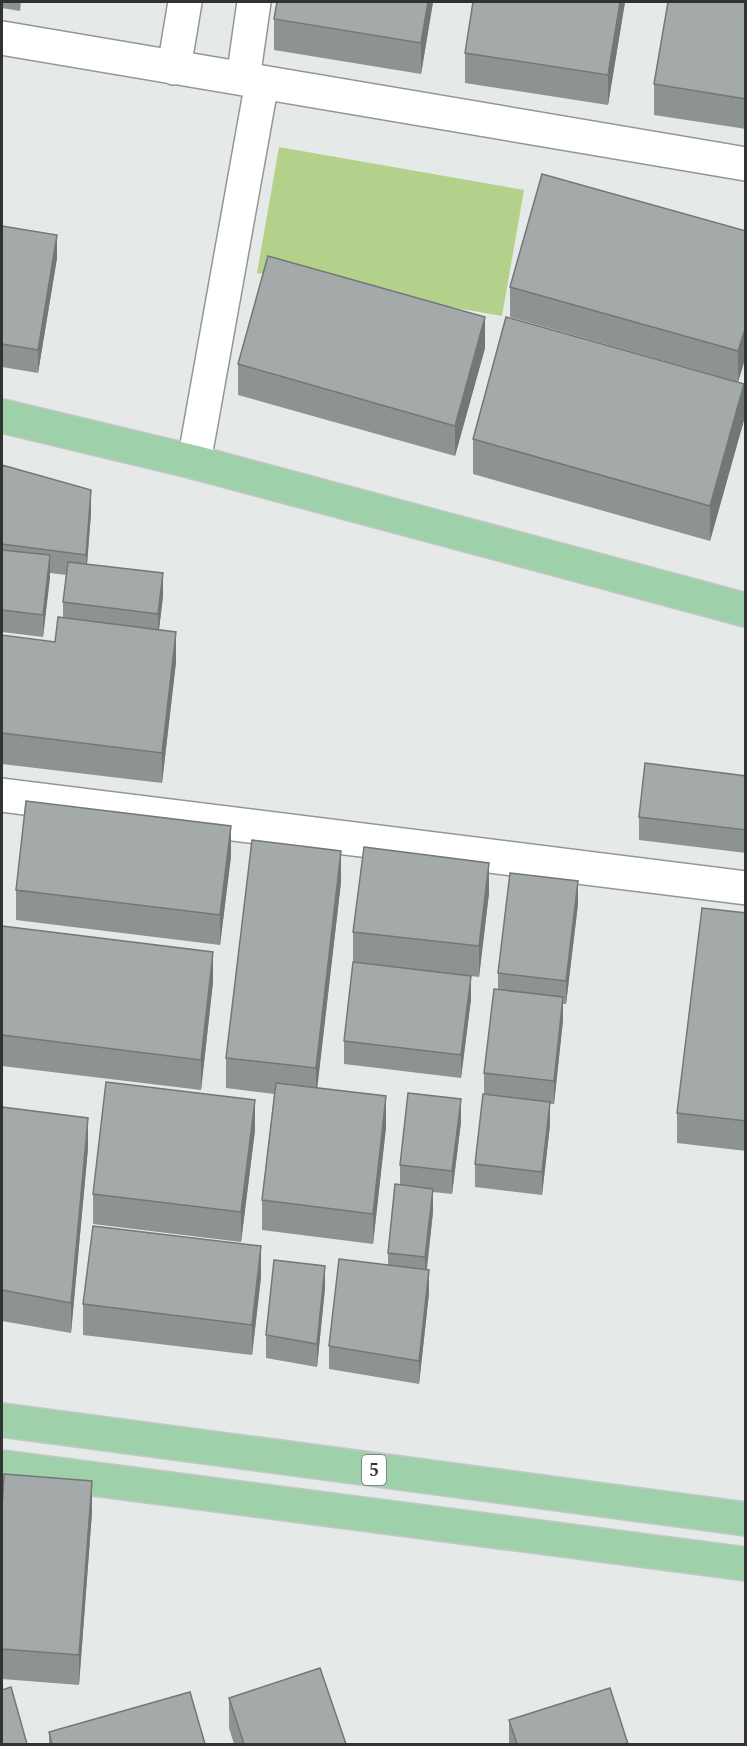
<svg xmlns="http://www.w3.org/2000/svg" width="747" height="1746" font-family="Spectral,serif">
	<rect width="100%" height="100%" fill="#e5eae8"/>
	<!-- green -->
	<path fill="#b3d18b" d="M 279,147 L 524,190 L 502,316 L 257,273 Z"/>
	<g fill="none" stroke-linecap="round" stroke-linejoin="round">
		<!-- street casing -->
		<g stroke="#929795" stroke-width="36">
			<path id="street" d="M 2,38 L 746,164
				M 174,68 L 185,2
				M 243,79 L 254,2
				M 194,462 L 262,82
				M 2,795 L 746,888"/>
		</g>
		<!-- primary casing -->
		<g stroke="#c5c6c6" stroke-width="36">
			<path id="primary" d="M 2,416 L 194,462 L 746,610
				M 2,1420 L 746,1519
				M 2,1467 L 746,1564"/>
		</g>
		<!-- street -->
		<use href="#street" stroke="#fff" stroke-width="33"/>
		<!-- primary -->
		<use href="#primary" stroke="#9ed0a9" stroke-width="33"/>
	</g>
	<!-- wall -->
	<path fill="#8d9292" d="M 2,2 L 21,2 L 20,11 L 2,8 Z
		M 277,2 L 433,2 L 421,74 L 274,50 L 274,19 Z
		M 625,2 L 608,105 L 465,83 L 465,53 Z
		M 746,2 L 746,129 L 654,115 L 654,84 Z
		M 2,226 L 57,258 L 38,373 L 2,367 Z
		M 746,231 L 746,356 L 738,382 L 510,317 L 510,287 Z
		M 485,348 L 455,456 L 238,395 L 238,364 Z
		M 744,420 L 710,541 L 473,474 L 473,439 Z
		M 2,465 L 91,513 L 87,564 L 163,596 L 159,630 L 176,662 L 162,783 L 2,764 L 2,635 L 55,642 L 63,618 L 63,602 L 66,575 L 50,573 L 43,637 L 2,632 Z
		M 746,776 L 746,853 L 639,840 L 639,817 Z
		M 231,856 L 220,945 L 16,920 L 16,890 Z
		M 341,882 L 317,1088 L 386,1127 L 373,1244 L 262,1230 L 262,1200 L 274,1094 L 226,1088 L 226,1058 Z
		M 489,893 L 479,977 L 405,968 L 471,999 L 461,1078 L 344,1064 L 344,1041 L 353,962 L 353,932 Z
		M 578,904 L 566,1004 L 563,1004 L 563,1020 L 554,1104 L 550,1104 L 550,1125 L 542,1195 L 475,1187 L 475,1164 L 484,1094 L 484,1073 L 498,990 L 498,973 Z
		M 746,913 L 746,1151 L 677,1143 L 677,1113 Z
		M 2,930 L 213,982 L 201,1090 L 2,1066 Z
		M 2,1107 L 88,1148 L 71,1333 L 2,1321 Z
		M 461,1122 L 452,1194 L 433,1192 L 433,1212 L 427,1270 L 429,1293 L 419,1384 L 329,1369 L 329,1346 L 388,1265 L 388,1253 L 400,1184 L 400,1165 Z
		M 255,1130 L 241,1242 L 93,1224 L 93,1194 Z
		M 261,1277 L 252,1355 L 83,1335 L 83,1304 Z
		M 325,1288 L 317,1367 L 266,1358 L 266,1335 Z
		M 2,1509 L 92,1512 L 79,1685 L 2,1679 Z
		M 229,1698 L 346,1744 L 234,1744 L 229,1728 Z
		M 509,1720 L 628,1744 L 509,1744 Z
		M 49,1732 L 205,1744 L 49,1744 Z"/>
	<!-- shaded-wall -->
	<path fill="#737777" d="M 428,2 L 433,2 L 421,74 L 421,43 Z
		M 620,2 L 625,2 L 608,105 L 608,75 Z
		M 57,235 L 57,258 L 38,373 L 38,350 Z
		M 485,317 L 485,348 L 455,456 L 455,426 Z
		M 746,326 L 746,356 L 738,382 L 738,351 Z
		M 744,384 L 744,420 L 710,541 L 710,506 Z
		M 91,490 L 91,513 L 86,577 L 86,555 Z
		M 50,555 L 50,578 L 43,637 L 43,615 Z
		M 163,573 L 163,596 L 158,637 L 158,614 Z
		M 176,632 L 176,662 L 162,783 L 162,753 Z
		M 3,817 L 3,847 L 2,857 L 2,826 Z
		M 231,826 L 231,856 L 220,945 L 220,915 Z
		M 341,851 L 341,882 L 316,1099 L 316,1068 Z
		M 489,863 L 489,893 L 479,977 L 479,946 Z
		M 578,881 L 578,904 L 566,1004 L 566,981 Z
		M 213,952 L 213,982 L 201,1090 L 201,1060 Z
		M 471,976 L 471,999 L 461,1078 L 461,1055 Z
		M 563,997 L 563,1020 L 554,1104 L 554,1081 Z
		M 386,1096 L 386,1127 L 373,1244 L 373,1214 Z
		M 461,1099 L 461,1122 L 452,1194 L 452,1171 Z
		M 255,1100 L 255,1130 L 241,1242 L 241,1212 Z
		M 550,1102 L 550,1125 L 542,1195 L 542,1172 Z
		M 88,1118 L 88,1148 L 71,1333 L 71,1303 Z
		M 433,1189 L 433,1212 L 425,1280 L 425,1257 Z
		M 261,1246 L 261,1277 L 252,1355 L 252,1325 Z
		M 325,1266 L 325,1288 L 317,1367 L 317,1344 Z
		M 429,1270 L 429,1293 L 419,1384 L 419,1361 Z
		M 92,1481 L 92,1512 L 79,1685 L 79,1655 Z"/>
	<!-- building -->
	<path fill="#a4aaaa" stroke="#737777" stroke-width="1.5" d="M 277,2 L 428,2 L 421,43 L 274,19 Z
		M 473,2 L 620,2 L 608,75 L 465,53 Z
		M 668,2 L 746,2 L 746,99 L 654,84 Z
		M 542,174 L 746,231 L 746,326 L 738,351 L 510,287 Z
		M 2,226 L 57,235 L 38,350 L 2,344 Z
		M 268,256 L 485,317 L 455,426 L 238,364 Z
		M 506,317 L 744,384 L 710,506 L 473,439 Z
		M 2,465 L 91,490 L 86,555 L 2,544 Z
		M 2,550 L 50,555 L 43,615 L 2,610 Z
		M 68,562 L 163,573 L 158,614 L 63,602 Z
		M 58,617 L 176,632 L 162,753 L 2,733 L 2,635 L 55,642 Z
		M 645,763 L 746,776 L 746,830 L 639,817 Z
		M 26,801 L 231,826 L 220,915 L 16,890 Z
		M 252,840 L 341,851 L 316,1068 L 226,1058 Z
		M 364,847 L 489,863 L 479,946 L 353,932 Z
		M 510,873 L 578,881 L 566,981 L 498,973 Z
		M 702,908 L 746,913 L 746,1121 L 677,1113 Z
		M 2,926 L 213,952 L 201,1060 L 2,1035 Z
		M 353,962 L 471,976 L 461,1055 L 344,1041 Z
		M 494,989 L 563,997 L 554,1081 L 484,1073 Z
		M 106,1082 L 255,1100 L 241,1212 L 93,1194 Z
		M 276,1083 L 386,1096 L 373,1214 L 262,1200 Z
		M 408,1093 L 461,1099 L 452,1171 L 400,1165 Z
		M 483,1094 L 550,1102 L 542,1172 L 475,1164 Z
		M 2,1107 L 88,1118 L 71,1303 L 2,1290 Z
		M 395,1184 L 433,1189 L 425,1257 L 388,1253 Z
		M 93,1226 L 261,1246 L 252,1325 L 83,1304 Z
		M 339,1259 L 429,1270 L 419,1361 L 329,1346 Z
		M 274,1260 L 325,1266 L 317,1344 L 266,1335 Z
		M 4,1474 L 92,1481 L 79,1655 L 2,1649 L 2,1509 Z
		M 320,1668 L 346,1744 L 244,1744 L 229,1698 Z
		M 11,1687 L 27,1744 L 2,1744 L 2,1690 Z
		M 610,1688 L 628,1744 L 517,1744 L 509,1720 Z
		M 190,1692 L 205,1744 L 52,1744 L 49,1732 Z"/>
	<g text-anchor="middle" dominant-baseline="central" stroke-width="6" stroke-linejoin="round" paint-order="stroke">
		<!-- shield labels -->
		<rect fill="#fff" stroke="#6f7070" stroke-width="1.5" x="362" y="1455" width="24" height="30" rx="4.5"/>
		<g font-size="18" font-weight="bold" fill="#313332">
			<text x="374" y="1470">5</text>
		</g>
	</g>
	<!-- border -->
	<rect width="747" height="1746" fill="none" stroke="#313332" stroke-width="6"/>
</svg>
